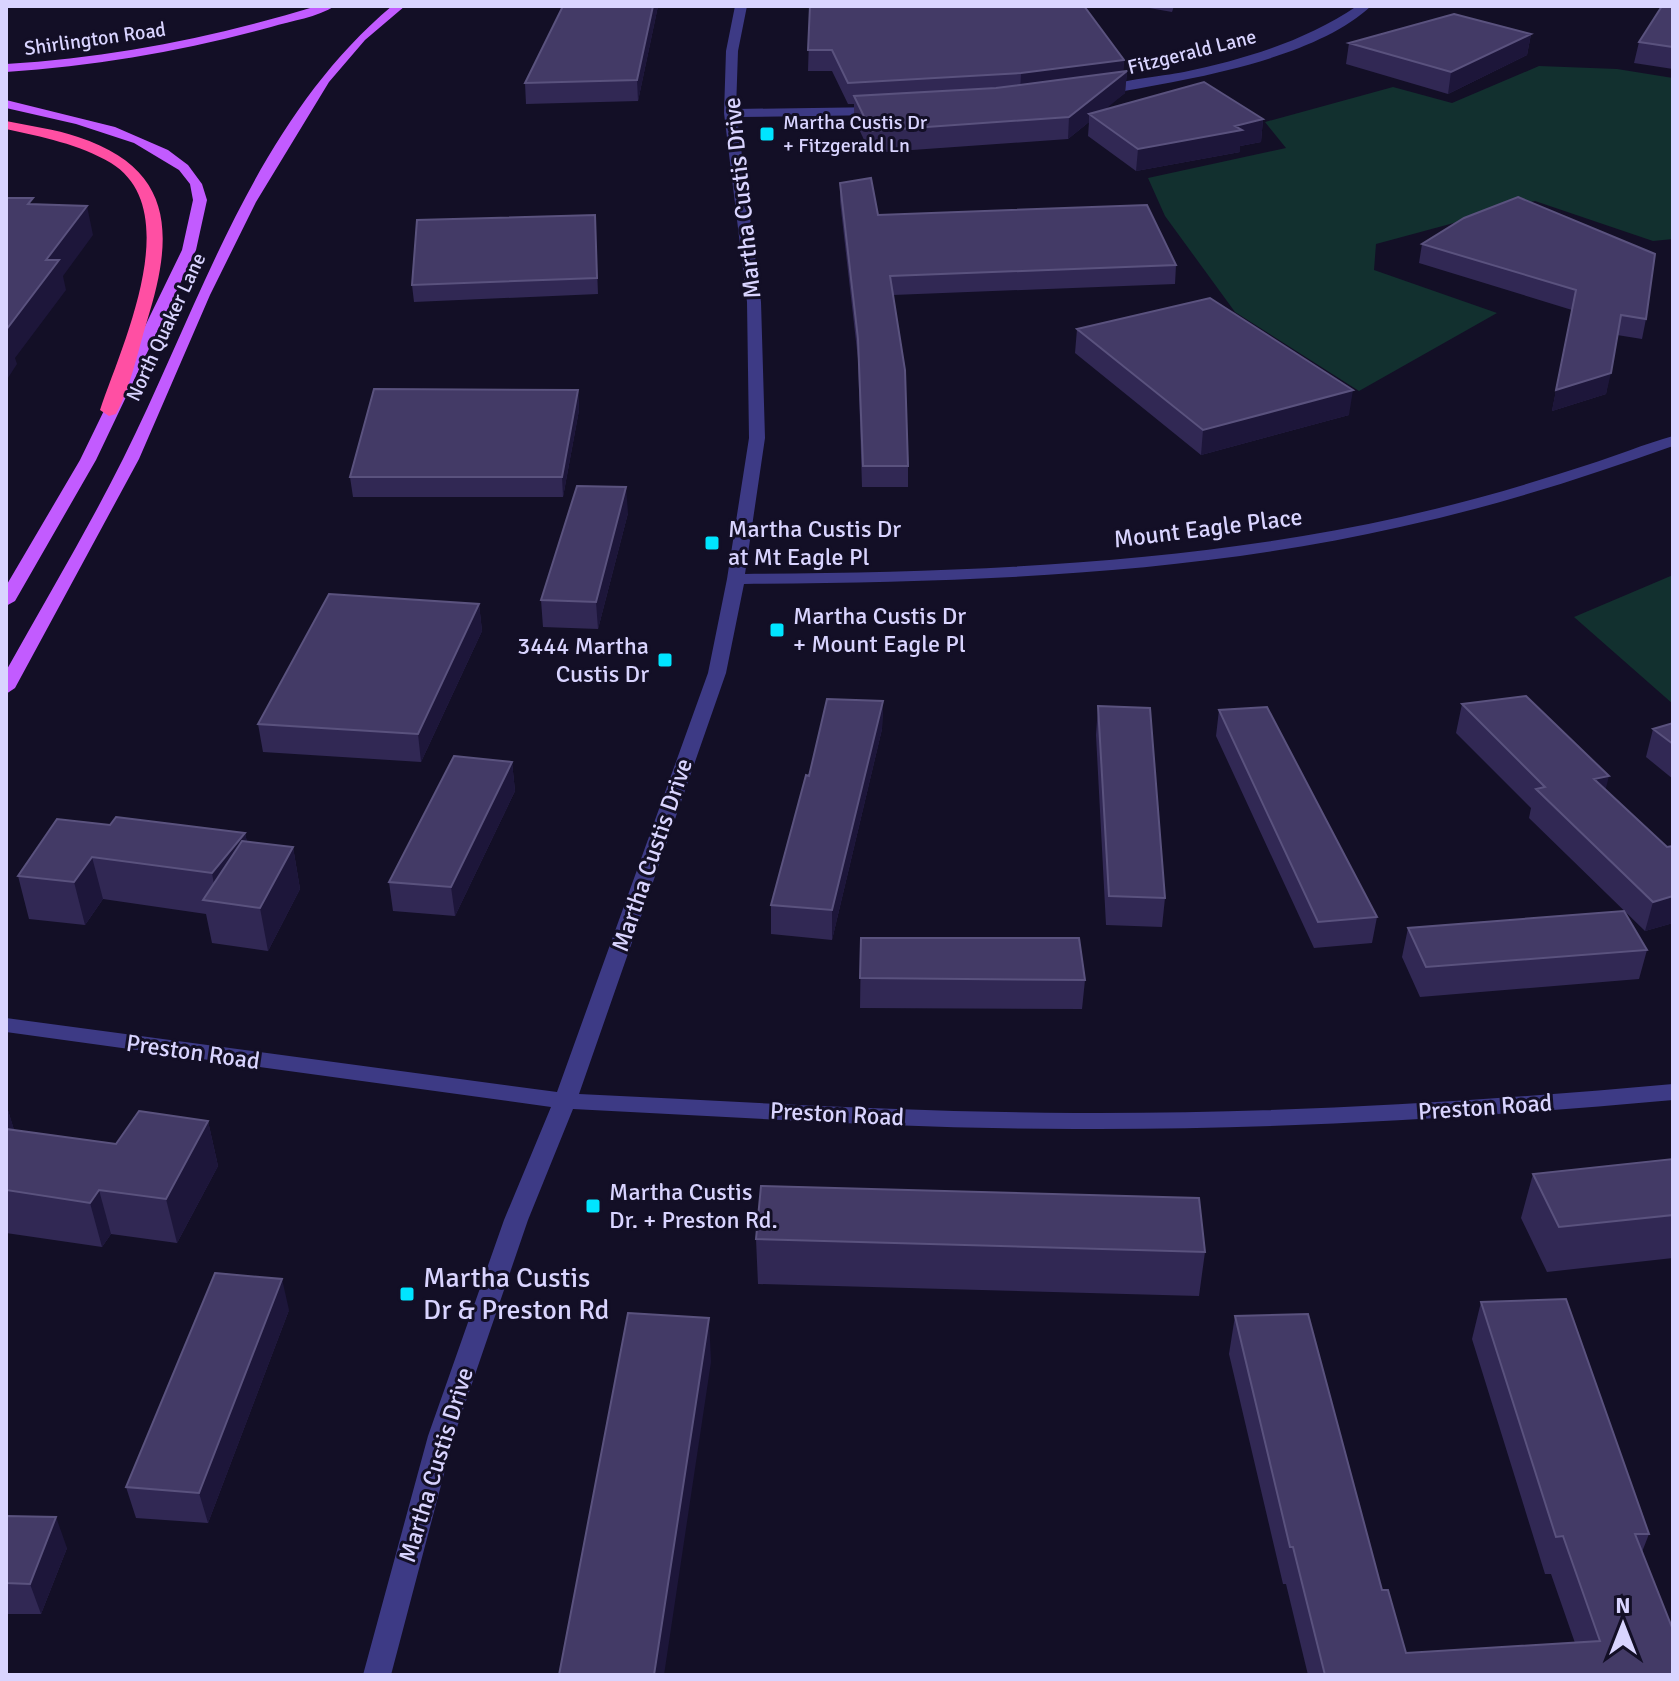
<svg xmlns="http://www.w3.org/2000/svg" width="1679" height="1681" font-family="Signika,sans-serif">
	<rect width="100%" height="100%" fill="#130f26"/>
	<!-- green -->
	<path fill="#12302f" d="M 1539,66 L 1617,69 L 1673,78 L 1673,239 L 1653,241 L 1535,201 L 1376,244 L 1374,270 L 1497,313 L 1359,391 L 1235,312 L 1165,216 L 1148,178 L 1286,148 L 1265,122 L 1393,87 L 1452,103 Z
		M 1673,575 L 1673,704 L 1574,617 Z"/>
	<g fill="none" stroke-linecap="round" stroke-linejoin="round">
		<!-- minor -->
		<path fill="#3d3a85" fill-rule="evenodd" d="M 735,6 L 747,6 L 738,51 L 736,109 L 881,107 L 887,111 L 881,115 L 737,117 L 761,302 L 765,438 L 745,574 C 965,572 1186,565 1401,517 C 1464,503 1526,485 1587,465 C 1616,456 1644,444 1673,436 L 1673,446 C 1583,478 1493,507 1400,527 C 1185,576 963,582 744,584 L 726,673 L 579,1094 C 744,1102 909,1112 1075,1113 C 1275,1114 1474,1102 1673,1084 L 1673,1100 C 1474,1118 1275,1130 1075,1129 C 907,1129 740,1117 573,1109 L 528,1220 L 454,1436 L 391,1675 L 363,1675 L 428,1436 L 504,1220 L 551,1107 L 6,1032 L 6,1018 L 557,1092 L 708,673 L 727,579 L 749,438 L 747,302 L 724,113 L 726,51 Z
			M 1357,6 L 1371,6 C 1311,62 1179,81 1100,95 L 1094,91 C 1108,81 1164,76 1184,72 C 1246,59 1305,41 1357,6 Z"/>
		<!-- major -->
		<path fill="#c25bff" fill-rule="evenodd" d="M 317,6 L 335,6 C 318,17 291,21 271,27 C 184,51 96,66 6,72 L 6,64 C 113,58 215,37 317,6 Z
			M 392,6 L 405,6 L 365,40 L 329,82 L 256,202 L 210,295 L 139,459 L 15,688 L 6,694 L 6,671 C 45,601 87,531 123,459 C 201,303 254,122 392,6 Z
			M 6,100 L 115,127 L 168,150 L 188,165 L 202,184 L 207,200 L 196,250 L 96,460 L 15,601 L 6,606 L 6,586 L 80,460 L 182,250 L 193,200 L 190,184 L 179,170 L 134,143 L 76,124 L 6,108 Z"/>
		<!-- highway -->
		<path fill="#ff4fa3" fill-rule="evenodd" d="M 6,121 C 30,126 55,129 78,137 C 175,169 174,235 147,321 C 138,350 131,387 116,414 L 109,416 L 100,410 C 121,347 187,210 111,163 C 79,144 42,137 6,129 Z"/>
	</g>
	<!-- wall -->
	<path fill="#312854" d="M 658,6 L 638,101 L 526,104 L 525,83 Z
		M 810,6 L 1124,60 L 1123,72 L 1127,71 L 1125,93 L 1104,109 L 1263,119 L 1261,142 L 1240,146 L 1240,152 L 1136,171 L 1088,136 L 1089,122 L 1068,139 L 870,153 L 854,118 L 854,104 L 848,104 L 832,71 L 808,71 Z
		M 1138,6 L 1174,6 L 1172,12 Z
		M 1673,6 L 1673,69 L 1634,63 L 1639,42 Z
		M 1531,34 L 1527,55 L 1448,94 L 1346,64 L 1349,43 Z
		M 840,183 L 878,215 L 1176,265 L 1175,284 L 893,295 L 908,466 L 908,487 L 862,487 L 858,359 L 840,201 Z
		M 595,215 L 598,294 L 414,302 L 412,285 Z
		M 1464,218 L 1646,319 L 1642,339 L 1617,335 L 1606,394 L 1552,411 L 1572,310 L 1419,263 L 1422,244 Z
		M 1077,329 L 1349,415 L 1201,455 L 1075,353 Z
		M 578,390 L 579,410 L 563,497 L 353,497 L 350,477 Z
		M 628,513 L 598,629 L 543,627 L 541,600 Z
		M 479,604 L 482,631 L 421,762 L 263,752 L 258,724 Z
		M 883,701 L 882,729 L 832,940 L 771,934 L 771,905 L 809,776 Z
		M 1462,704 L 1606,790 L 1667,847 L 1673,846 L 1673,923 L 1645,931 L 1529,818 L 1531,808 L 1456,733 Z
		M 1098,706 L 1165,898 L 1162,927 L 1106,925 L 1096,735 Z
		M 1219,710 L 1377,917 L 1372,943 L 1314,948 L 1216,736 Z
		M 1673,723 L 1673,779 L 1646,757 L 1653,729 Z
		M 512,762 L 515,791 L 455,916 L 393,911 L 389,882 Z
		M 110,825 L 245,833 L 247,842 L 293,847 L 300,889 L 268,951 L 212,943 L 206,914 L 103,899 L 85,925 L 29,919 L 18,876 Z
		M 1408,928 L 1647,950 L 1639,979 L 1420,997 L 1402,957 Z
		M 861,938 L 1085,980 L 1082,1009 L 860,1008 Z
		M 6,1104 L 14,1130 L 116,1144 L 208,1121 L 218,1166 L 177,1243 L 111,1234 L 102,1247 L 6,1233 Z
		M 1673,1159 L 1673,1258 L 1547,1272 L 1521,1218 L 1533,1174 Z
		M 756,1239 L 1205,1252 L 1199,1296 L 758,1284 Z
		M 1481,1302 L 1649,1534 L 1642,1552 L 1673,1675 L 1308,1675 L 1286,1584 L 1283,1584 L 1229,1354 L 1235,1316 L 1382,1590 L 1406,1653 L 1575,1643 L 1551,1574 L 1545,1574 L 1472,1339 Z
		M 289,1310 L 208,1523 L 136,1518 L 126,1487 Z
		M 6,1516 L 67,1548 L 41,1614 L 6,1614 Z"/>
	<!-- shaded-wall -->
	<path fill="#1d163a" d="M 653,6 L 658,6 L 638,101 L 637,80 Z
		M 1531,34 L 1527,55 L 1448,94 L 1451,72 Z
		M 1124,60 L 1123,74 L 1127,71 L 1125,93 L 1095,118 L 1089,114 L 1089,122 L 1068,139 L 1069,117 L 1020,95 L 1021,73 Z
		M 1263,119 L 1261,142 L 1240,146 L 1240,152 L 1136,171 L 1138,149 Z
		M 87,206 L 93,235 L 63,276 L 66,290 L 15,358 L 17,364 L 6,381 L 6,330 L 46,260 Z
		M 1611,373 L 1606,394 L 1552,411 L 1556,390 Z
		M 578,390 L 579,410 L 563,497 L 562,477 Z
		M 1353,390 L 1349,415 L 1201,455 L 1203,430 Z
		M 626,487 L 628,513 L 598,629 L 596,602 Z
		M 479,604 L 482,631 L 421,762 L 418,734 Z
		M 883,701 L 882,729 L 832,940 L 832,910 Z
		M 512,762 L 515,791 L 455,916 L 451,887 Z
		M 1609,776 L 1602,804 L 1594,779 Z
		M 245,833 L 254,875 L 217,902 L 212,873 Z
		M 293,847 L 300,889 L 268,951 L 260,908 Z
		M 92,857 L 103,899 L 85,925 L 74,882 Z
		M 1673,896 L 1673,923 L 1645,931 L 1653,902 Z
		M 6,1104 L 16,1136 L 6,1151 Z
		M 208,1121 L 218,1166 L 177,1243 L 166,1199 Z
		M 99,1190 L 111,1234 L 102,1247 L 90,1203 Z
		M 282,1279 L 289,1310 L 208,1523 L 199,1493 Z
		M 709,1318 L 711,1362 L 664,1675 L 654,1675 Z
		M 56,1517 L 67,1548 L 41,1614 L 30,1584 Z"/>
	<!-- building -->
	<path fill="#433a66" stroke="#5a527e" stroke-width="2" d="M 563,6 L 653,6 L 637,80 L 525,83 Z
		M 810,6 L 1084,6 L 1124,60 L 1021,73 L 848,83 L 832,50 L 808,50 Z
		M 1662,6 L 1673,6 L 1673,47 L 1639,42 Z
		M 1454,14 L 1531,34 L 1451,72 L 1349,43 Z
		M 1127,71 L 1069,117 L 871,131 L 854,96 L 996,88 Z
		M 1204,82 L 1263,119 L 1235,126 L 1242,130 L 1138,149 L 1089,114 Z
		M 871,178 L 878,215 L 1147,205 L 1176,265 L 890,276 L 905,370 L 908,466 L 863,466 L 858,339 L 840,183 Z
		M 1518,197 L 1655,254 L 1646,319 L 1621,315 L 1611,373 L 1556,390 L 1576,290 L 1422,244 L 1464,218 Z
		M 6,198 L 33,198 L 28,204 L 87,206 L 46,260 L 59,260 L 6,330 Z
		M 595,215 L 597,278 L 412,285 L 417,220 Z
		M 1210,298 L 1353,390 L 1203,430 L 1077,329 Z
		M 374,389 L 578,390 L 562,477 L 350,477 Z
		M 577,486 L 626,487 L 596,602 L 541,600 Z
		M 329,594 L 479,604 L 418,734 L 258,724 Z
		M 1526,696 L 1609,776 L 1594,779 L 1667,847 L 1673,846 L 1673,896 L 1653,902 L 1536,789 L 1545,787 L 1462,704 Z
		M 827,699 L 883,701 L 832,910 L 771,905 L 806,775 L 809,776 Z
		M 1098,706 L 1150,708 L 1165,898 L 1109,896 Z
		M 1267,707 L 1377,917 L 1318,922 L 1219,710 Z
		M 1673,723 L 1673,744 L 1653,729 Z
		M 454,756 L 512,762 L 451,887 L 389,882 Z
		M 116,817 L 245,833 L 212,873 L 92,857 L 74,882 L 18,876 L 57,819 L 110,825 Z
		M 242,841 L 293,847 L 260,908 L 203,900 Z
		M 1624,911 L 1647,950 L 1426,967 L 1408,928 Z
		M 861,938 L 1079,938 L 1085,980 L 860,978 Z
		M 139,1111 L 208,1121 L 166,1199 L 99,1190 L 90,1203 L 6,1190 L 6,1129 L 116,1144 Z
		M 1673,1159 L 1673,1215 L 1559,1227 L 1533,1174 Z
		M 761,1186 L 1199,1198 L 1205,1252 L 756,1239 Z
		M 215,1273 L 282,1279 L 199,1493 L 126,1487 Z
		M 1566,1299 L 1649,1534 L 1635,1534 L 1673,1630 L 1673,1675 L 1325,1675 L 1293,1547 L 1290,1547 L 1235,1316 L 1308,1314 L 1382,1590 L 1388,1590 L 1406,1653 L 1600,1641 L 1563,1536 L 1556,1537 L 1481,1302 Z
		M 628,1313 L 709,1318 L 654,1675 L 559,1675 Z
		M 6,1516 L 56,1517 L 30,1584 L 6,1583 Z"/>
	<!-- markers -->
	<g fill="#00e5ff" stroke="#130f26" stroke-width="3">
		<rect x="759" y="126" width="16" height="16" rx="4"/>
		<rect x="704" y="535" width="16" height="16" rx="4"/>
		<rect x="769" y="622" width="16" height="16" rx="4"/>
		<rect x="657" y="652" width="16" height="16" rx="4"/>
		<rect x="585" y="1198" width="16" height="16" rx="4"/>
		<rect x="399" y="1286" width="16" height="16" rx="4"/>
	</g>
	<g text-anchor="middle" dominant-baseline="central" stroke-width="6" stroke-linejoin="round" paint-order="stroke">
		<!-- far-street labels -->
		<g font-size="20" fill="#d9d4ff" stroke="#130f26">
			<text transform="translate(95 39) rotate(-8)">Shirlington Road</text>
			<text transform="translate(1192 52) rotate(-14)">Fitzgerald Lane</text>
			<text transform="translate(166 327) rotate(-65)">North Quaker Lane</text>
		</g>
		<!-- far-poi labels -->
		<g font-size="20" fill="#d9d4ff" stroke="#130f26" text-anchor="start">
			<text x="783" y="122">Martha Custis Dr<tspan x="783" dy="23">+ Fitzgerald Ln</tspan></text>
		</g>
		<!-- street labels -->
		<g font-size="24" fill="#d9d4ff" stroke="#130f26">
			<text transform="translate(742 198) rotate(-96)">Martha Custis Drive</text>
			<text transform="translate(1208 528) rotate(-7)">Mount Eagle Place</text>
			<text transform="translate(652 855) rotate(-71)">Martha Custis Drive</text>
			<text transform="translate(193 1052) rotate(8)">Preston Road</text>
			<text transform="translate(1485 1107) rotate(-4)">Preston Road</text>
			<text transform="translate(837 1114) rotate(3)">Preston Road</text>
			<text transform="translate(436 1465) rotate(-73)">Martha Custis Drive</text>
		</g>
		<!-- poi labels -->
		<g font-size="24" fill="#d9d4ff" stroke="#130f26" text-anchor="start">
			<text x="728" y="529">Martha Custis Dr<tspan x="728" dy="28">at Mt Eagle Pl</tspan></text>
			<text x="793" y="616">Martha Custis Dr<tspan x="793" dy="28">+ Mount Eagle Pl</tspan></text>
			<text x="649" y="646" text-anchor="end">3444 Martha<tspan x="649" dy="28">Custis Dr</tspan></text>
			<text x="609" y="1192">Martha Custis<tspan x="609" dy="28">Dr. + Preston Rd.</tspan></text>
		</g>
		<!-- near-poi labels -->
		<g font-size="28" fill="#d9d4ff" stroke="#130f26" text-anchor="start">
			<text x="423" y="1278">Martha Custis<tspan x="423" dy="32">Dr &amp; Preston Rd</tspan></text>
		</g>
	</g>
	<!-- border -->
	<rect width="1679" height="1681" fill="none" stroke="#d9d4ff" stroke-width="16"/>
	<!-- north arrow -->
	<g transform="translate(1623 1625)" stroke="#130f26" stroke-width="6" paint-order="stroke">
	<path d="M0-6L14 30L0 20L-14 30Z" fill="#d9d4ff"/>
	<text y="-12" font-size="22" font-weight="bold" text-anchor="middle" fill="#d9d4ff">N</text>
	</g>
</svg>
